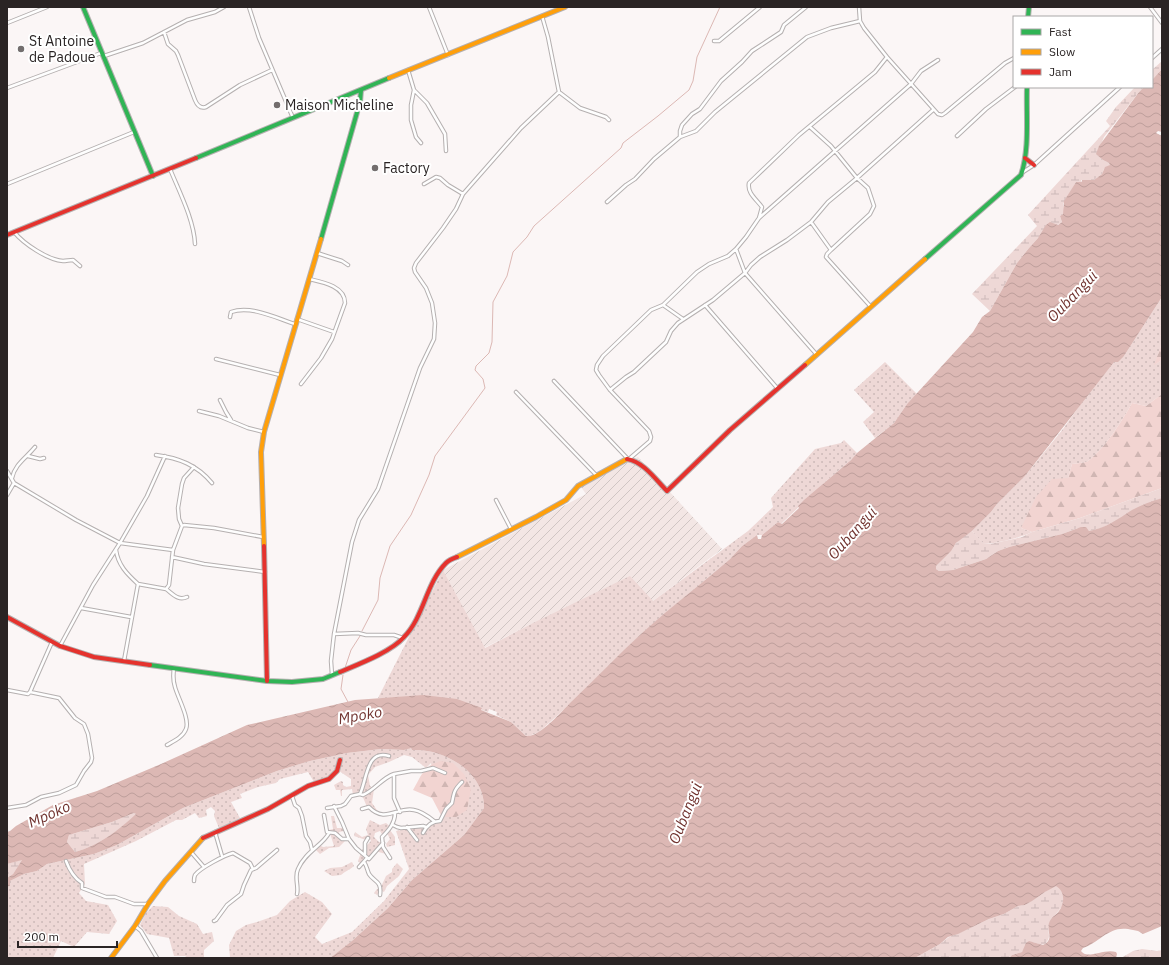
<svg xmlns="http://www.w3.org/2000/svg" width="1169" height="965" font-family="'IBM Plex Sans',sans-serif">
	<defs>
		<pattern id="industrial-furrows" width="10" height="10" patternUnits="userSpaceOnUse"><rect width="10" height="10" fill="#f3e6e4"/><path d="M-1 1l2-2M0 10L10 0M9 11l2-2" fill="none" stroke="#d0c5c3"/></pattern>
		<pattern id="grass-dots" width="8" height="8" patternUnits="userSpaceOnUse"><rect width="8" height="8" fill="#eed8d6"/><path d="M2 2h.1M6 6h.1" fill="none" stroke="#ccb9b8" stroke-width="1.8" stroke-linecap="round"/></pattern>
		<pattern id="forest-firs" width="22" height="20" patternUnits="userSpaceOnUse"><rect width="22" height="20" fill="#f2d4d1"/><path d="M5 1l3.5 6h-7zM16 11l3.5 6h-7z" fill="#d0b6b3"/></pattern>
		<pattern id="wetland-marsh" width="20" height="14" patternUnits="userSpaceOnUse"><rect width="20" height="14" fill="#eed8d6"/><path d="M1 5h8M5 5V1M11 12h8M15 12V8" fill="none" stroke="#ccb9b8"/></pattern>
		<pattern id="water-waves" width="16" height="10" patternUnits="userSpaceOnUse"><rect width="16" height="10" fill="#dcb8b4"/><path d="M0 5q4-4 8 0t8 0" fill="none" stroke="#bd9e9b"/></pattern>
	</defs>
	<rect width="100%" height="100%" fill="#fbf6f6"/>
	<!-- industrial -->
	<path fill="url(#industrial-furrows)" d="M 638,457 L 722,549 L 653,601 L 531,624 L 484,648 L 443,570 L 586,494 L 581,487 Z"/>
	<!-- grass -->
	<path fill="url(#grass-dots)" d="M 1162,297 L 1162,343 L 1155,364 L 1162,360 L 1162,394 L 1146,406 L 1132,403 C 1122,421 1105,448 1088,461 C 1084,463 1077,463 1072,464 L 1068,478 L 1021,528 L 1032,532 C 1025,536 990,546 983,543 C 979,540 975,534 972,531 L 991,512 L 997,504 L 1025,476 L 1063,429 L 1092,388 L 1114,361 L 1124,356 Z
		M 885,362 L 917,394 L 907,404 L 894,423 L 875,438 L 863,422 L 874,412 L 854,390 Z
		M 844,440 L 857,453 L 851,460 L 825,482 L 781,524 L 778,522 L 762,535 L 757,535 L 742,546 L 730,559 L 643,632 L 559,714 L 539,732 L 529,736 L 526,736 L 511,722 L 496,715 L 497,712 L 489,709 L 488,712 L 481,710 L 482,709 L 378,698 L 443,570 L 485,648 L 531,624 L 630,576 L 653,601 L 748,531 L 773,507 L 771,498 L 815,449 L 841,443 Z
		M 409,748 L 411,748 L 412,750 C 445,748 485,773 484,808 L 464,835 L 412,880 L 388,908 L 353,940 L 330,958 L 230,958 L 229,945 L 236,931 L 246,925 L 257,922 L 277,915 L 290,901 L 305,892 L 322,902 L 332,914 L 315,937 L 322,944 L 352,932 L 384,901 L 409,869 L 396,831 L 441,822 L 442,817 L 431,763 L 426,768 L 412,757 L 404,755 L 389,762 L 375,767 L 368,775 L 370,786 L 374,789 L 372,803 L 379,813 L 367,807 L 362,795 L 353,795 L 352,789 L 342,790 L 342,796 L 341,796 L 340,790 L 336,790 L 334,785 L 341,781 L 343,782 L 343,785 L 346,787 L 351,786 L 351,779 L 336,769 L 328,777 L 314,782 L 308,772 L 280,779 L 276,783 L 258,787 L 240,794 L 242,798 L 231,802 L 240,818 L 219,828 L 214,816 L 215,811 L 211,807 L 206,810 L 207,816 L 199,818 L 195,813 L 182,820 L 176,820 L 136,841 L 84,864 L 85,884 L 79,893 L 86,901 L 108,905 L 117,921 L 109,934 L 87,932 L 74,947 L 61,941 L 53,958 L 7,958 L 7,887 L 10,886 L 10,881 L 24,874 L 37,871 L 47,864 L 94,854 L 117,845 L 183,808 L 277,771 L 310,761 L 347,753 L 381,749 L 404,750 Z
		M 331,816 L 334,816 L 337,828 L 344,828 L 344,831 L 339,832 L 340,839 L 345,841 L 339,847 L 329,848 L 320,854 L 315,849 L 319,845 L 323,847 L 334,846 L 329,830 L 333,829 Z
		M 370,820 L 380,825 L 386,823 L 392,828 L 390,830 L 395,837 L 395,845 L 387,847 L 386,844 L 390,839 L 388,835 L 386,833 L 383,836 L 380,831 L 375,833 L 374,837 L 379,842 L 382,842 L 381,847 L 386,854 L 375,851 L 369,858 L 361,864 L 358,861 L 362,850 L 371,841 L 369,837 L 366,840 L 354,836 L 355,832 L 362,837 L 368,835 L 366,829 Z
		M 352,862 L 354,866 C 350,870 345,871 341,875 L 332,876 L 324,871 L 330,868 L 342,867 Z
		M 397,863 L 403,869 L 399,876 L 387,886 L 384,892 L 382,891 L 377,895 L 374,893 L 377,889 L 380,889 L 386,876 L 392,872 L 392,869 Z
		M 153,906 L 168,907 L 179,916 L 197,924 L 203,934 L 212,932 L 214,941 L 204,950 L 204,958 L 188,958 L 185,956 L 174,956 L 169,938 L 147,934 L 140,925 L 146,913 Z"/>
	<!-- forest -->
	<path fill="url(#forest-firs)" d="M 1162,343 L 1162,360 L 1154,365 Z
		M 1162,394 L 1162,488 L 1080,518 L 1032,532 L 1021,528 L 1036,497 L 1052,479 L 1068,478 L 1072,464 C 1077,463 1084,463 1088,461 C 1105,448 1122,421 1132,403 L 1146,406 Z
		M 441,761 L 453,763 L 464,774 L 471,789 L 467,810 L 456,817 L 442,817 L 432,798 L 413,790 C 422,775 423,766 441,761 Z"/>
	<!-- wetland -->
	<path fill="url(#wetland-marsh)" d="M 1162,61 L 1162,69 L 1152,80 L 1152,70 Z
		M 1135,87 L 1144,87 L 1139,92 L 1104,137 L 1097,154 L 1103,160 L 1109,163 L 1111,165 L 1104,169 L 1102,174 L 1094,180 L 1081,180 L 1082,182 L 1076,182 L 1063,204 L 1064,211 L 1063,214 L 1060,216 L 1062,222 L 1038,238 L 1029,248 L 1017,263 L 990,311 L 972,294 L 1037,226 L 1028,215 L 1110,126 L 1106,121 L 1116,107 Z
		M 1162,488 L 1162,498 L 1133,510 L 1115,522 L 1101,528 L 1090,531 L 1078,528 L 1062,534 L 1009,547 L 998,551 L 986,559 L 953,570 L 939,571 L 936,569 L 936,566 L 960,539 L 972,531 L 983,543 L 990,544 L 1022,537 L 1032,532 L 1080,518 Z
		M 134,813 L 137,814 C 119,830 98,846 75,852 L 67,842 L 69,835 L 112,822 Z
		M 23,859 L 13,874 L 7,878 L 7,864 Z
		M 1054,886 L 1058,886 C 1075,904 1053,912 1049,924 C 1046,933 1053,935 1045,944 C 1039,946 1034,941 1028,942 L 1022,952 L 1012,955 L 1009,958 L 915,958 L 940,944 L 949,937 L 966,930 L 989,919 L 1004,914 L 1018,906 L 1025,905 Z
		M 1142,949 L 1157,951 L 1162,950 L 1162,958 L 1121,958 L 1133,951 Z"/>
	<!-- water -->
	<path fill="url(#water-waves)" fill-rule="evenodd" d="M 1162,69 L 1162,132 L 1158,131 L 1156,133 L 1162,136 L 1162,297 L 1124,356 L 1118,362 L 1114,362 L 1025,476 L 997,504 L 991,512 L 972,531 L 956,543 L 951,551 L 936,566 L 936,569 L 939,571 L 953,570 L 986,559 L 998,551 L 1009,547 L 1062,534 L 1081,527 L 1086,527 L 1089,531 C 1106,528 1118,519 1132,510 C 1141,505 1152,501 1162,498 L 1162,926 L 1143,934 C 1141,933 1140,932 1138,931 C 1135,930 1131,930 1128,929 C 1109,926 1100,942 1083,948 L 1081,951 C 1087,960 1104,948 1116,952 L 1117,954 L 1116,958 L 1009,958 L 1012,955 L 1022,952 L 1026,943 L 1029,941 L 1043,945 C 1055,939 1046,932 1049,923 C 1051,917 1056,915 1059,911 C 1065,903 1065,891 1056,886 L 1045,892 L 1032,901 L 1025,905 L 1018,906 L 1004,914 L 989,919 L 958,934 L 948,937 L 940,944 L 915,958 L 330,958 L 353,940 L 388,908 L 412,880 L 464,835 L 484,808 C 485,773 445,748 412,750 L 411,748 L 404,750 L 381,749 L 347,753 L 310,761 L 277,771 L 183,808 L 117,845 L 94,854 L 47,864 L 37,871 L 24,874 L 10,881 L 10,886 L 7,887 L 7,878 L 13,874 L 22,860 L 7,864 L 7,832 L 10,831 L 16,826 L 53,805 L 97,791 L 161,764 L 247,725 L 355,700 L 423,695 L 457,699 L 482,708 L 481,710 L 511,722 L 526,736 C 539,738 562,711 571,702 C 595,679 619,654 643,632 C 671,607 701,584 730,559 L 742,546 L 757,535 L 758,539 L 761,539 L 762,535 L 778,522 L 782,524 L 799,508 L 798,506 L 804,500 L 851,460 L 857,453 L 894,423 L 907,404 L 973,332 L 982,317 L 990,311 L 1017,263 L 1029,248 L 1038,238 L 1046,225 L 1050,222 L 1058,225 L 1062,222 L 1060,216 L 1063,214 L 1064,201 L 1076,182 L 1082,182 L 1082,180 L 1094,180 L 1102,174 L 1105,167 L 1110,165 L 1109,163 L 1103,160 L 1096,154 L 1099,146 L 1139,92 L 1144,87 L 1152,87 L 1152,80 ZM 134,813 L 136,814 C 119,830 98,846 75,852 L 67,842 L 69,835 L 112,822 Z"/>
	<g fill="none" stroke-linecap="round" stroke-linejoin="round">
		<!-- stream -->
		<path stroke="#dcb8b4" stroke-width="1" d="M 362,631 L 378,600 L 380,578 L 390,546 L 411,515 L 429,475 L 435,456 L 485,388 L 483,379 L 475,370 L 476,366 L 489,353 L 492,342 L 493,302 L 507,276 L 513,252 L 527,237 L 534,226 L 621,148 L 623,143 L 658,116 L 689,90 L 693,81 L 697,57 L 720,7
			M 345,668 L 351,650 L 360,636
			M 343,675 L 341,689 L 348,702"/>
		<!-- street casing -->
		<g stroke="#b5b0b0" stroke-width="4.5">
			<path id="street" d="M 249,7 L 259,38 L 293,118
				M 429,7 L 448,55
				M 859,7 L 860,21 L 864,28 L 887,57 L 938,114 L 942,115 L 945,113 L 1005,63 L 1014,58
				M 1150,7 L 1162,23
				M 7,23 L 47,7
				M 164,32 L 168,44 L 176,51 L 178,55 L 195,100 C 197,105 200,109 206,107 L 240,85 L 272,70
				M 714,41 L 719,41 L 760,7
				M 104,56 L 143,43 L 187,20 L 215,12 L 224,7
				M 1152,58 L 1162,49
				M 408,70 L 414,90 L 427,103 L 445,134 L 446,151
				M 7,88 L 101,53
				M 414,90 L 411,105 L 411,120 L 416,137 L 421,143
				M 559,92 L 580,108 L 606,117 L 609,120
				M 810,127 L 831,146 L 857,178 L 868,188 L 874,206 L 870,214 L 831,250 L 827,254 L 826,257 L 871,307
				M 957,136 L 986,109 L 1015,87
				M 680,137 L 680,131 L 682,125 L 692,114 L 700,109 L 721,81 L 742,62 L 752,51 L 781,32 L 784,25 L 806,7
				M 170,169 C 179,191 194,220 195,244
				M 1023,172 L 1034,165 L 1120,87
				M 7,184 L 134,132
				M 424,184 L 436,177 L 440,178 L 448,185 L 463,194
				M 607,202 L 626,185 L 635,179 L 654,159 L 680,137 L 696,131 L 715,112 L 807,37 L 831,28 L 860,21
				M 759,218 L 762,207 C 756,199 747,193 749,183 L 799,135 L 875,72 L 887,57
				M 811,222 L 831,250
				M 14,232 C 24,244 48,260 63,261 C 66,261 70,260 73,260 L 80,266
				M 736,249 L 745,273 L 817,355
				M 317,253 L 342,261 L 348,265
				M 663,305 L 683,319
				M 705,305 L 778,389
				M 230,317 L 231,312 C 251,305 276,318 295,324
				M 297,319 L 334,332
				M 216,359 L 280,375
				M 554,381 L 628,459
				M 301,384 L 321,358 L 332,339 L 345,303 C 345,286 322,282 309,279
				M 610,390 L 626,377 L 634,372 L 666,342 L 671,331 L 678,323 L 713,300 L 745,273 L 751,265 L 760,257 L 787,240 L 811,222 L 828,202 L 857,178 L 933,110
				M 516,392 L 597,476
				M 220,400 L 226,412 L 231,420
				M 199,411 L 219,416 L 248,428 L 264,432
				M 156,455 C 179,458 197,465 212,483
				M 28,456 L 40,459 L 44,458
				M 629,459 L 650,441 L 651,437 L 649,431 L 610,390 L 599,375 L 596,370 L 597,365 L 603,356 L 651,310 L 663,305 L 697,272 L 709,264 L 728,256 L 736,249 L 746,237 L 759,218 L 911,84 L 921,71 L 938,60
				M 7,471 L 14,483
				M 12,478 C 15,464 26,458 35,447
				M 7,495 L 14,483 L 76,520 L 120,543 L 173,550
				M 496,500 L 511,529
				M 182,526 L 179,519 L 178,508 L 182,484 L 184,478 L 194,467
				M 116,550 C 118,565 127,574 138,584
				M 172,557 L 204,564 L 265,572
				M 166,589 C 173,594 178,601 187,597
				M 81,608 L 131,617
				M 334,634 L 358,633 L 366,635 L 394,635 L 403,638
				M 60,646 L 93,585 L 120,543 L 147,496 L 165,456
				M 124,661 L 138,584 L 166,589 L 169,585 L 173,550 L 182,526 L 184,525 L 214,528 L 263,537
				M 332,675 L 331,661 L 334,634 L 352,542 L 359,520 L 378,489 L 420,368 L 434,339 L 435,323 L 432,303 L 426,288 L 415,272 L 414,268 L 416,263 L 443,228 L 456,209 L 463,194 L 521,128 L 559,92 L 548,37 L 542,16
				M 7,690 L 28,694 L 30,692
				M 167,745 C 174,741 183,737 186,729 C 190,719 178,698 175,687 C 173,681 173,675 174,668
				M 360,794 C 367,780 366,749 389,756
				M 292,796 L 295,805 L 299,808 L 302,816 L 306,836 L 310,842 L 312,850
				M 334,806 L 342,822 L 349,839 L 356,848 L 369,859 L 383,843
				M 7,808 L 26,805 L 41,797 L 59,793 L 76,785 L 84,771 L 91,762 L 92,758 L 88,734 L 84,724 L 75,718 L 59,698 L 30,692 L 52,642
				M 327,808 L 341,806 L 345,804 L 351,796 L 360,794 L 363,795 C 375,790 382,778 394,774
				M 362,809 L 369,807 C 385,824 398,806 414,810 C 421,811 429,817 434,821
				M 400,812 L 394,798 L 394,774 L 411,771 L 421,771 L 433,768 L 445,773
				M 324,815 L 327,832 L 335,833 L 342,839 L 349,839
				M 393,825 L 397,827 L 401,828 L 423,826 L 426,827
				M 407,827 L 417,840
				M 215,832 L 222,856
				M 423,833 C 427,825 432,821 440,821 L 446,809 L 452,803 C 454,792 454,790 462,782
				M 191,852 L 204,867
				M 365,854 L 365,843 L 368,838
				M 390,858 L 383,847 L 382,837 C 389,830 395,823 395,813
				M 66,861 C 69,869 74,878 82,883 L 82,888 L 106,897 L 115,897 L 134,904 L 148,904
				M 364,862 C 367,866 367,870 369,874 C 374,882 382,880 380,895
				M 359,867 L 367,858
				M 194,881 C 194,879 194,877 195,875 C 200,868 225,855 233,853 L 250,863 L 253,869
				M 297,894 C 299,886 294,877 298,869 C 305,852 323,845 329,833
				M 214,921 L 216,920 L 227,905 L 241,894 L 244,885 L 251,870 L 256,868 L 277,850
				M 135,926 L 141,931 L 157,958"/>
		</g>
		<!-- fast casing -->
		<g stroke="#b5b0b0" stroke-width="6">
			<path id="fast" d="M 83,7 L 153,176
				M 1028,17 L 1029,7
				M 196,158 L 389,78
				M 321,239 L 360,102 L 361,90
				M 925,259 L 1021,175 C 1030,149 1026,114 1027,87
				M 150,665 L 267,681 L 292,682 L 323,679 L 340,672"/>
		</g>
		<!-- slow casing -->
		<g stroke="#b5b0b0" stroke-width="6">
			<path id="slow" d="M 389,78 L 565,7
				M 805,365 L 925,259
				M 264,546 L 261,452 L 264,432 L 321,239
				M 457,557 L 536,517 L 566,500 L 578,486 L 627,459
				M 111,958 L 135,926 L 148,904 L 165,881 L 203,838"/>
		</g>
		<!-- jam casing -->
		<g stroke="#b5b0b0" stroke-width="6">
			<path id="jam" d="M 1025,158 L 1034,165
				M 7,235 L 196,158
				M 627,459 C 644,462 656,480 667,491 L 730,430 L 805,365
				M 264,546 L 267,681
				M 7,617 L 60,646 L 94,657 L 150,665
				M 340,672 C 359,664 391,652 404,637 C 424,617 426,583 446,563 C 449,560 454,558 457,557
				M 203,838 L 268,809 L 308,786 L 329,779 L 337,771 L 340,760"/>
		</g>
		<!-- street -->
		<use href="#street" stroke="#fefefe" stroke-width="2.5"/>
		<!-- fast -->
		<use href="#fast" stroke="#30b455" stroke-width="4"/>
		<!-- slow -->
		<use href="#slow" stroke="#ff9f0a" stroke-width="4"/>
		<!-- jam -->
		<use href="#jam" stroke="#e5322d" stroke-width="4"/>
	</g>
	<!-- markers -->
	<g fill="#736e6e" stroke="#fff" stroke-width="1.5">
		<circle cx="21" cy="49" r="4"/>
		<circle cx="277" cy="105" r="4"/>
		<circle cx="375" cy="168" r="4"/>
	</g>
	<g text-anchor="middle" dominant-baseline="central" stroke-width="4" stroke-linejoin="round" paint-order="stroke">
		<!-- poi labels -->
		<g font-size="14" fill="#2a2424" stroke="#fff" text-anchor="start">
			<text x="29" y="41">St Antoine<tspan x="29" dy="16">de Padoue</tspan></text>
			<text x="285" y="105">Maison Micheline</text>
			<text x="383" y="168">Factory</text>
		</g>
		<!-- water labels -->
		<g font-size="15" font-style="italic" fill="#70322e" stroke="#fff">
			<text transform="translate(1072 296) rotate(-46)">Oubangui</text>
			<text transform="translate(852 533) rotate(-48)">Oubangui</text>
			<text transform="translate(360 715) rotate(-10)">Mpoko</text>
			<text transform="translate(685 813) rotate(-68)">Oubangui</text>
			<text transform="translate(49 814) rotate(-24)">Mpoko</text>
		</g>
	</g>
	<!-- border -->
	<rect width="1169" height="965" fill="none" stroke="#2a2424" stroke-width="16"/>
	<!-- legend -->
	<rect x="1013" y="16" width="140" height="72" fill="#ffffff" stroke="#aaa7a7"/>
	<rect x="1021" y="29" width="20" height="6" fill="#30b455" stroke="#aaa7a7"/>
	<text x="1049" y="36" font-size="12" fill="#2a2424">Fast</text>
	<rect x="1021" y="49" width="20" height="6" fill="#ff9f0a" stroke="#aaa7a7"/>
	<text x="1049" y="56" font-size="12" fill="#2a2424">Slow</text>
	<rect x="1021" y="69" width="20" height="6" fill="#e5322d" stroke="#aaa7a7"/>
	<text x="1049" y="76" font-size="12" fill="#2a2424">Jam</text>
	<!-- scale -->
	<path d="M18 941v6h99v-6" fill="none" stroke="#2a2424" stroke-width="2"/>
	<text x="24" y="941" font-size="12" fill="#2a2424" stroke="#ffffff" stroke-width="3" paint-order="stroke">200 m</text>
</svg>
